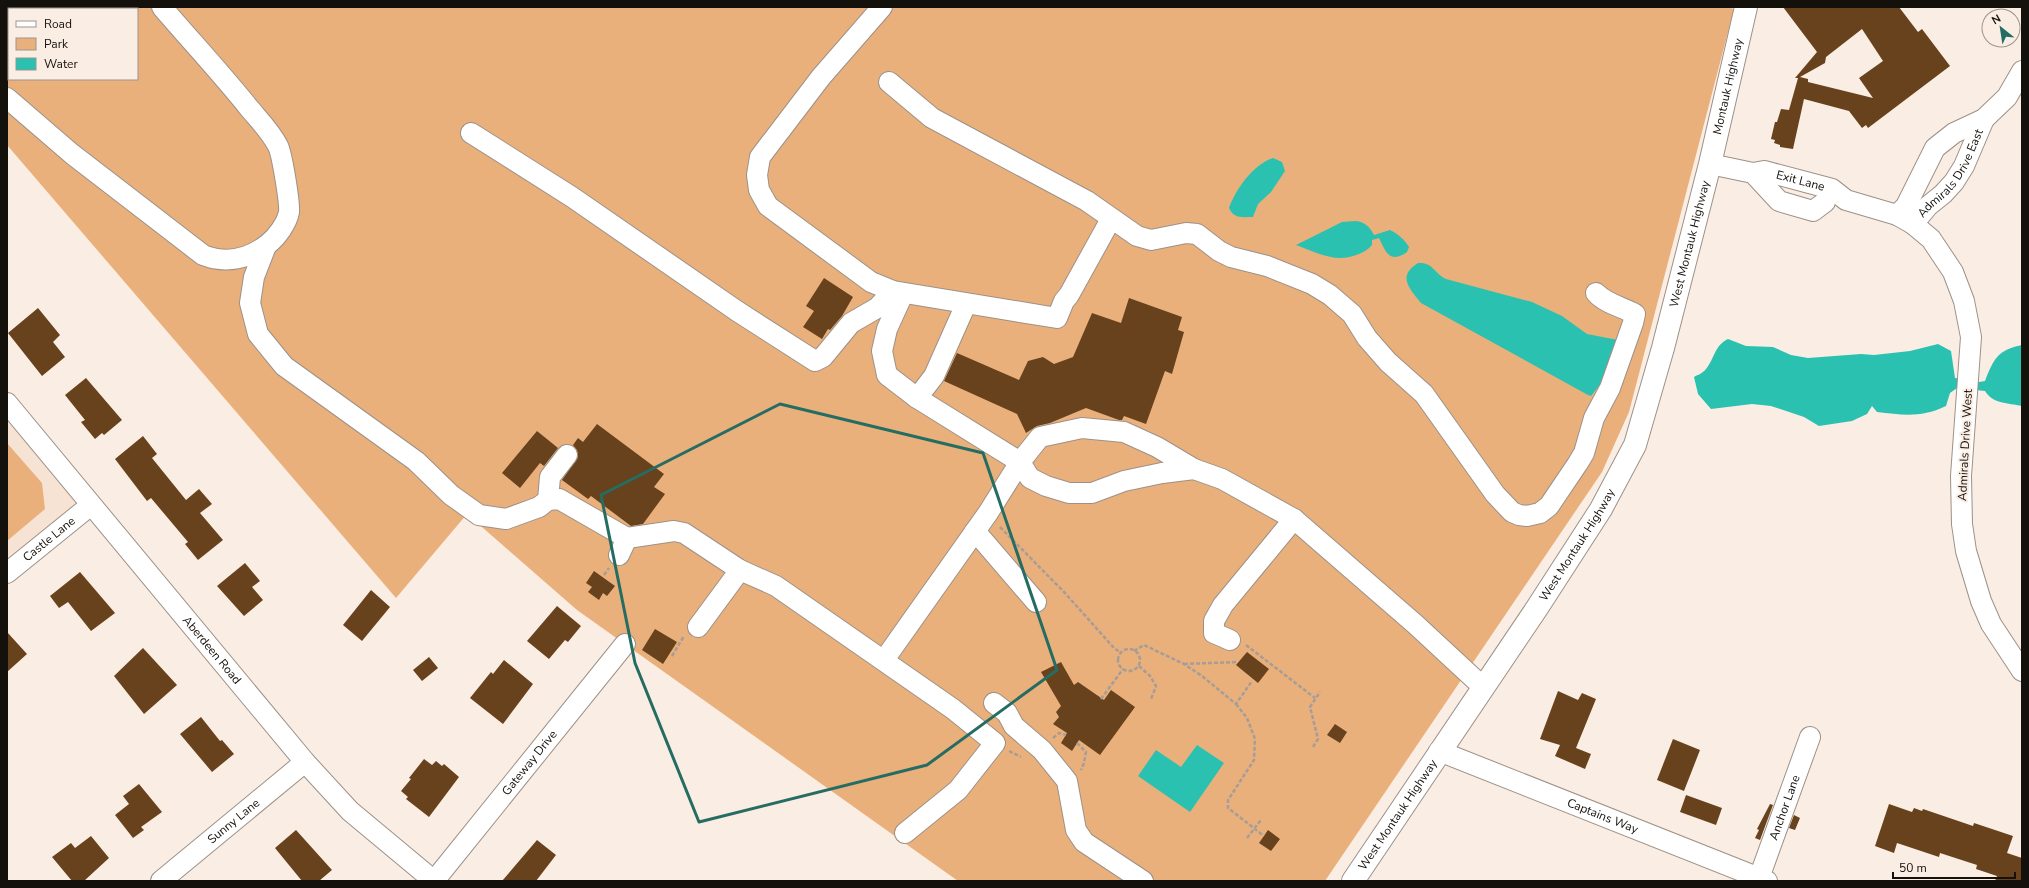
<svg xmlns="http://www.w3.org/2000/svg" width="2029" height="888" font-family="'Nunito Sans',sans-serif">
	<rect width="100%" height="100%" fill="#faede3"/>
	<!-- built -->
	<path fill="#f6e3d3" d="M 7,403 L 91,505 L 7,573 Z"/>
	<!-- green -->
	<path fill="#eab07c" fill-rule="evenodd" d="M 7,7 L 1727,7 L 1734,9 L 1629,412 L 1602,472 L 1325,881 L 958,881 L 577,610 L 467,514 L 396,598 L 7,145 ZM 9,9 L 137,9 L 137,79 L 9,79 Z
		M 7,443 L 42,483 L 45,509 L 7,541 Z"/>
	<!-- water -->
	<path fill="#2ac1b0" d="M 1273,158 L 1282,162 L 1285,171 L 1271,192 L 1258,204 L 1253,217 C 1242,217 1234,219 1229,208 C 1236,189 1253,165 1273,158 Z
		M 1356,221 C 1365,222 1370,227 1374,235 L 1390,230 C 1398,234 1405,240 1409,247 L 1407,252 C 1389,265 1385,250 1379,238 L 1372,240 L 1372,245 C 1369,249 1364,252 1359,254 C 1336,264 1318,253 1296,245 L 1342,222 Z
		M 1418,263 C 1433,262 1434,273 1446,279 L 1532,302 L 1562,316 L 1587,334 L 1618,340 L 1602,382 L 1591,396 L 1588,395 L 1421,303 C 1409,288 1397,276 1418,263 Z
		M 1728,339 L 1746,346 L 1773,347 L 1791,355 L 1808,358 L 1861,354 L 1874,355 L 1910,351 L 1938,344 L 1951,351 L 1955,378 L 1979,382 L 1985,381 C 1994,358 1998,350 2022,345 L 2022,406 C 2008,403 1993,404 1985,391 L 1957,388 L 1950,393 L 1946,406 C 1921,418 1903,415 1877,412 L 1872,406 L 1867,414 L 1852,421 L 1819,426 L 1804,417 L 1771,406 L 1752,404 L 1711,409 L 1698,394 L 1694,377 C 1697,375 1702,374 1706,369 C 1715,358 1714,346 1728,339 Z
		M 1197,745 L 1224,763 L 1190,812 L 1138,776 L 1156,750 L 1181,767 Z"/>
	<!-- building -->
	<path fill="#68421d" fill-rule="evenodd" d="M 1783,7 L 1899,7 L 1918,32 L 1922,29 L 1950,66 L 1868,128 L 1866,125 L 1862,128 L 1849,111 L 1804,99 L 1793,149 L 1780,147 L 1780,145 L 1774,143 L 1775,140 L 1771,139 L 1775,122 L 1777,122 L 1781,109 L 1789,110 L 1798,78 L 1795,78 L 1817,52 ZM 1862,29 L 1883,61 L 1859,78 L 1873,98 L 1808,82 L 1808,79 L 1800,77 L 1825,63 L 1826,57 Z
		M 824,278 L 853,297 L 842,316 L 830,330 L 828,329 L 822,339 L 803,327 L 814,311 L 806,306 Z
		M 1129,298 L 1182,317 L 1178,330 L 1184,332 L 1172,374 L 1165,371 L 1146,424 L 1124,416 L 1122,420 L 1119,420 L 1086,408 L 1050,423 L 1037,426 L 1026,433 L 1017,414 L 944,381 L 957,353 L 1019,380 L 1028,361 L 1043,357 L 1054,364 L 1073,357 L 1092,313 L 1121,323 Z
		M 38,308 L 60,335 L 53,342 L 65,357 L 42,376 L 8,333 Z
		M 86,378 L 122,420 L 104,435 L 102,433 L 95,439 L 81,422 L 85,420 L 65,395 Z
		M 597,424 L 664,474 L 654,487 L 665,494 L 643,524 L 631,526 L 591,496 L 588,499 L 562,480 L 578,457 L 577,450 L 573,445 L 578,438 L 583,442 Z
		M 537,431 L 558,448 L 544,466 L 540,463 L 520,488 L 502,473 Z
		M 143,436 L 157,454 L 152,458 L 186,500 L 199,489 L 212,504 L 200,513 L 223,540 L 198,560 L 185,544 L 188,542 L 151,498 L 147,501 L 115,459 Z
		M 245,563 L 260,581 L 252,587 L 263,600 L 244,616 L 217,586 Z
		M 594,571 L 615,586 L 607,596 L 603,593 L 599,600 L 588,592 L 592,587 L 586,583 Z
		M 80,572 L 115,613 L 91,631 L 68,602 L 59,608 L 50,596 Z
		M 371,590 L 390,607 L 362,641 L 343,625 Z
		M 557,606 L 581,626 L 568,642 L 565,640 L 549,659 L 527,641 Z
		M 655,629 L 677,642 L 663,664 L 642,650 Z
		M 7,632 L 27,654 L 7,672 Z
		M 143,648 L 177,685 L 144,714 L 114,676 Z
		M 1247,652 L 1269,669 L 1258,683 L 1236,665 Z
		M 429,657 L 438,668 L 422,681 L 413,670 Z
		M 504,660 L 533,684 L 503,724 L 470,698 L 491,672 L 493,674 Z
		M 1061,662 L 1074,685 L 1078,682 L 1104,700 L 1111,690 L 1135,707 L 1100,755 L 1079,740 L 1072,751 L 1061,743 L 1067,733 L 1053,724 L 1059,717 L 1056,712 L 1061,706 L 1041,672 Z
		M 1558,691 L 1578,700 L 1582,693 L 1596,699 L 1576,748 L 1591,754 L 1585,769 L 1555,756 L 1560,745 L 1540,739 Z
		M 201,717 L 220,741 L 222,740 L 234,754 L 212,772 L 180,734 Z
		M 1335,724 L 1347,732 L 1340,743 L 1327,735 Z
		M 1673,739 L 1700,750 L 1684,791 L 1657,780 Z
		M 424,759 L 432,765 L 436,761 L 442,766 L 444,764 L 459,777 L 429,817 L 406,799 L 408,797 L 401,791 L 411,779 L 409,778 Z
		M 139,784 L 162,812 L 141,827 L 144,830 L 133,838 L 115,815 L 129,804 L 123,796 Z
		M 1686,795 L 1722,808 L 1716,825 L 1680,812 Z
		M 1770,804 L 1773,805 L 1760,840 L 1755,838 L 1759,830 L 1757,829 Z
		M 1889,804 L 1912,812 L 1914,808 L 1922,811 L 1923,809 L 1973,826 L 1974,823 L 2013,836 L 2007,853 L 2022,858 L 2022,881 L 1995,881 L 1997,876 L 1976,869 L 1977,865 L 1940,853 L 1939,857 L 1897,843 L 1894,853 L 1875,846 Z
		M 1794,815 L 1800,818 L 1795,830 L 1789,828 Z
		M 296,830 L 332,870 L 319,881 L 302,881 L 275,848 Z
		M 1268,830 L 1280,839 L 1271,851 L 1259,843 Z
		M 91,836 L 109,858 L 84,881 L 72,881 L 52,857 L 71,843 L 75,848 Z
		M 537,840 L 556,855 L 536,881 L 502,881 Z"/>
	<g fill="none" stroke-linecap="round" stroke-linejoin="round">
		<!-- minor casing -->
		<g stroke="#9d9187" stroke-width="22">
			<g id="minor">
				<path d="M 882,7 L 821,77 L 760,157 L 757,175 L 759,190 L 768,206 L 871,282 L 893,291 L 1057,318 L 1064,301 L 1069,295 L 1111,219"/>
				<path d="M 889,82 L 932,118 L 1087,201 L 1137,236 L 1151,240 L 1186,233 L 1197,234 L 1219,251 L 1231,257 L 1267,266 L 1312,284 L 1330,295 L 1352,314 L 1367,338 L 1388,362 L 1424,394 L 1495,494 L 1512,512 L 1519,515 L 1527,516 L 1540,513 L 1549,506 L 1578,463 L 1584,453 L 1594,418 L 1610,388 L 1633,323 L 1635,314 C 1622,307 1605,303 1596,293"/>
				<path d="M 7,98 L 72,154 L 203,255 C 226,264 249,259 268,244 C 277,237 287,223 289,212 C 290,203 282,154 278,146 C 271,132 259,120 249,108 C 221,73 191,41 162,7"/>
				<path d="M 471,133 L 572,197 L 737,311 L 815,361 L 823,357 L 851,323 L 877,308 L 893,291"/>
				<path d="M 1710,164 L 1753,173 L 1779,201 L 1813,211 L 1825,202"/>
				<path id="s1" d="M 1753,173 L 1764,171 L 1832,189 L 1846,200 L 1897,215 L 1913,224 L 1931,239 L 1953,272 L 1964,301 L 1971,337 L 1961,476 L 1962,524 L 1966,551 L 1981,601 L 1991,624 L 2022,671"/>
				<path d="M 1897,215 L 1906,206 L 1935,148 L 1954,133 L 1984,119 L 2007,97 L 2022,71"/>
				<path id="s2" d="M 1913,224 L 1928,206 L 1943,194 L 1954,182 L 1964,166 L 1984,119"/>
				<path d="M 266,246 L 254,277 L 250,303 L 258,334 L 284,366 L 416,461 L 451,495 L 479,515 L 506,519 L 539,507 L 548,500 L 550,477 L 567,455"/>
				<path d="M 917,398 L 934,376 L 966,304"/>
				<path id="s3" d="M 7,403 L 305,762 L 350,811 L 434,881"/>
				<path d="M 1194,469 L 1222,479 L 1294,519 L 1415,624 L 1483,687"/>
				<path d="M 548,500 L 559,499 L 627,538 L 619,555"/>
				<path d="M 975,531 L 1036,602"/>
				<path d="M 627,538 L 674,531 L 684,533 L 740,570 L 776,586 L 953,709 L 995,743 L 958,790 L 905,833"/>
				<path id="s4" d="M 7,573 L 91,505"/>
				<path d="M 698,627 L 740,570"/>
				<path d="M 1230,640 L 1214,633 L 1214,621 L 1223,605 L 1294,519"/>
				<path d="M 884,660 L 988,513 L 1020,462 L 1040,437 L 1082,428 L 1124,432 L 1157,447 L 1194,469 L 1162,473 L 1124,481 L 1092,493 L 1069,493 L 1046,486 L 1030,478 L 1020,462 L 917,398 L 887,375 L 882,351 L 887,329 L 903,294"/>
				<path d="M 994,703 L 1007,713 L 1014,726 L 1042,750 L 1067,781 L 1076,830 L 1084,842 L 1143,881"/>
				<path id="s5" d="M 1439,751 L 1767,881"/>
				<path id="s6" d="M 1759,878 L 1810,737"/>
				<path id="s7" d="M 161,881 L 305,762"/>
				<path id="s8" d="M 434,881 L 625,644"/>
			</g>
		</g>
		<!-- major casing -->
		<g stroke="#9d9187" stroke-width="24">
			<g id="major">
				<path id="s9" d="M 1353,881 L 1537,608 L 1601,509 L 1635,445 L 1663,348 L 1710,164 L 1746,7"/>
			</g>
		</g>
		<!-- path -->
		<path stroke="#a79d96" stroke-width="2.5" stroke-dasharray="4 2" stroke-linecap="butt" d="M 1000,527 L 1065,593 L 1114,648 L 1121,653
			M 604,575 L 609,568
			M 1246,645 L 1315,698
			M1118 660a11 11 0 1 1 22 0a11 11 0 1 1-22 0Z
			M 1134,651 L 1144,645 L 1184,664 L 1202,676 L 1236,704 L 1252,681
			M 672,656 L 684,636
			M 1184,664 L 1237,662
			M 1139,666 L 1150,676 L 1156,686 L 1151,699
			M 1101,699 L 1123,669
			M 1236,704 L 1247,718 L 1255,739 L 1254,760 L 1228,800 L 1228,808 L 1264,836
			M 1053,738 L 1059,733 L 1066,735
			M 1077,743 L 1086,752 L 1084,763 L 1081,770
			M 1313,747 L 1318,739 L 1310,707 L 1320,692
			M 1009,751 L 1021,757
			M 1247,838 L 1261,820"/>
		<!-- minor -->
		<use href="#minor" stroke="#fff" stroke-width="20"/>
		<!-- major -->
		<use href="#major" stroke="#fff" stroke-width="22"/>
	</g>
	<!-- marked area -->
	<path fill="none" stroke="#256c63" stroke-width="3" stroke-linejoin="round" d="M 780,404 L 983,453 L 1057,670 L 927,765 L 699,822 L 635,663 L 601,495 Z"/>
	<g text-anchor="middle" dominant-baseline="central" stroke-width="4" stroke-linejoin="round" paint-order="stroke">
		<!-- street labels -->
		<g font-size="12" fill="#14100c" stroke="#faede3">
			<text stroke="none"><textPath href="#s9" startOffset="890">Montauk Highway</textPath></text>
			<text stroke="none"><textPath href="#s2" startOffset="64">Admirals Drive East</textPath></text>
			<text stroke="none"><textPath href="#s1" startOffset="49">Exit Lane</textPath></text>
			<text stroke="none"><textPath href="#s9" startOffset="728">West Montauk Highway</textPath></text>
			<text transform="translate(1965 445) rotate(-87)">Admirals Drive West</text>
			<text stroke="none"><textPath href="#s4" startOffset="54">Castle Lane</textPath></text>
			<text stroke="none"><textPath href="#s9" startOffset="404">West Montauk Highway</textPath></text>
			<text stroke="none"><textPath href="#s3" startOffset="321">Aberdeen Road</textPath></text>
			<text stroke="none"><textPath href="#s8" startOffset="152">Gateway Drive</textPath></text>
			<text stroke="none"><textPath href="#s6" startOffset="75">Anchor Lane</textPath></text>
			<text stroke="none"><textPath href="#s9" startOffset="80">West Montauk Highway</textPath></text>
			<text stroke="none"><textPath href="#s5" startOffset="176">Captains Way</textPath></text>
			<text stroke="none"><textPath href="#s7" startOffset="94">Sunny Lane</textPath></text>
		</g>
	</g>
	<!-- border -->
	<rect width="2029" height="888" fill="none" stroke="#14100c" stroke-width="16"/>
	<!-- legend -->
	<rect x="8" y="8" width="130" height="72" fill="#faede3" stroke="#9e958d"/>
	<rect x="16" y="21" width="20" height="6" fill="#ffffff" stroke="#9e958d"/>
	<text x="44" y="28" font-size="12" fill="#14100c">Road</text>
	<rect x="16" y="38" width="20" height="12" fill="#eab07c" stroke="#9e958d"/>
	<text x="44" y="48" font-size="12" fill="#14100c">Park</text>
	<rect x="16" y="58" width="20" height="12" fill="#2ac1b0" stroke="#9e958d"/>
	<text x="44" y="68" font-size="12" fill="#14100c">Water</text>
	<!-- north arrow -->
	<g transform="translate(2001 28) rotate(330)"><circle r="19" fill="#faede3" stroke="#9e958d"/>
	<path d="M0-3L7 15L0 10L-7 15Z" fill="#256c63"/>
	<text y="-6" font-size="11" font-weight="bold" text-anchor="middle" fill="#14100c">N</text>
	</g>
	<!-- scale -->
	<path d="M1893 872v6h122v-6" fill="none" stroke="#14100c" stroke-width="2"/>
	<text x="1899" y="872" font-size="12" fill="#14100c" stroke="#faede3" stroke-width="3" paint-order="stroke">50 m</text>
</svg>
